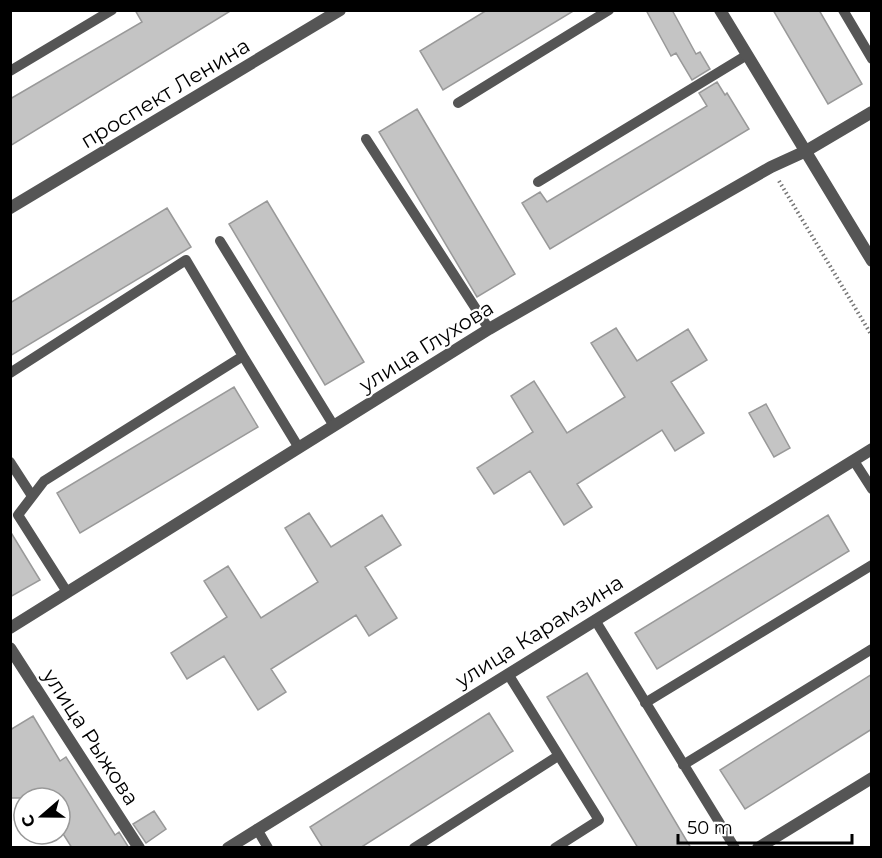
<svg xmlns="http://www.w3.org/2000/svg" width="882" height="858" font-family="Montserrat,sans-serif">
	<rect width="100%" height="100%" fill="#fff"/>
	<!-- building -->
	<path fill="#c4c4c4" stroke="#999" stroke-width="1.5" d="M 135,10 L 232,10 L 10,146 L 10,99 L 142,22 Z
		M 487,10 L 575,10 L 443,90 L 420,51 Z
		M 646,10 L 672,10 L 696,54 L 700,52 L 710,69 L 692,80 L 676,53 L 671,56 Z
		M 773,10 L 819,10 L 862,84 L 828,104 Z
		M 717,82 L 725,95 L 727,93 L 749,129 L 550,249 L 522,203 L 540,192 L 547,202 L 707,106 L 699,93 Z
		M 417,109 L 515,274 L 477,297 L 379,132 Z
		M 267,201 L 364,362 L 325,385 L 229,224 Z
		M 167,208 L 191,247 L 10,356 L 10,303 Z
		M 616,328 L 637,361 L 688,329 L 707,360 L 671,382 L 704,433 L 675,451 L 662,430 L 577,484 L 592,507 L 564,525 L 530,471 L 494,494 L 477,468 L 533,432 L 511,396 L 534,381 L 567,433 L 625,397 L 591,343 Z
		M 234,387 L 258,427 L 80,533 L 57,493 Z
		M 766,404 L 790,448 L 774,457 L 749,413 Z
		M 309,513 L 331,547 L 382,515 L 401,545 L 365,567 L 397,618 L 369,636 L 356,615 L 271,669 L 286,692 L 258,710 L 224,656 L 187,679 L 171,653 L 227,617 L 204,581 L 228,566 L 261,618 L 318,582 L 285,528 Z
		M 828,515 L 849,551 L 657,669 L 635,633 Z
		M 10,531 L 40,580 L 10,597 Z
		M 587,673 L 691,848 L 638,848 L 547,697 Z
		M 872,674 L 872,729 L 745,809 L 720,770 Z
		M 489,713 L 513,751 L 360,848 L 323,848 L 310,827 Z
		M 33,716 L 60,761 L 66,757 L 115,835 L 119,832 L 129,848 L 72,848 L 60,829 L 60,798 L 10,798 L 10,730 Z
		M 154,811 L 166,829 L 146,843 L 133,824 Z"/>
	<g fill="none" stroke-linecap="round" stroke-linejoin="round">
		<!-- path -->
		<path stroke="#777" stroke-width="4" stroke-dasharray="1.5 3" stroke-linecap="butt" d="M 779,181 L 872,336"/>
		<!-- service -->
		<path stroke="#555" stroke-width="10" d="M 843,10 L 872,59
			M 10,71 L 112,10
			M 458,103 L 609,10
			M 366,139 L 489,329
			M 538,182 L 747,55
			M 220,241 L 334,426
			M 10,373 L 186,260 L 243,356
			M 854,461 L 872,489
			M 10,462 L 32,496
			M 67,592 L 18,515 L 44,481 L 243,356 L 299,448
			M 595,620 L 735,848
			M 508,674 L 599,820 L 555,848
			M 645,703 L 872,565
			M 683,765 L 872,649
			M 257,829 L 268,848
			M 414,848 L 558,756"/>
		<!-- minor -->
		<path stroke="#555" stroke-width="12" d="M 720,10 L 872,261
			M 10,628 L 489,329 L 771,167 L 806,151 L 872,112
			M 10,648 L 139,848
			M 228,848 L 872,449
			M 758,848 L 872,778"/>
		<!-- tertiary -->
		<path stroke="#555" stroke-width="12" d="M 10,208 L 340,10"/>
	</g>
	<g text-anchor="middle" dominant-baseline="central" stroke-width="4.5" stroke-linejoin="round" paint-order="stroke">
		<!-- street labels -->
		<g font-size="21" fill="#000" stroke="#fff">
			<text transform="translate(165 93) rotate(-31)">проспект Ленина</text>
			<text transform="translate(426 346) rotate(-32)">улица Глухова</text>
			<text transform="translate(539 631) rotate(-32)">улица Карамзина</text>
			<text transform="translate(91 737) rotate(57)">улица Рыжова</text>
		</g>
	</g>
	<!-- border -->
	<rect width="882" height="858" fill="none" stroke="#000000" stroke-width="24"/>
	<!-- north arrow -->
	<g transform="translate(42 816) rotate(250)"><circle r="28" fill="#ffffff" stroke="#999999" stroke-width="1.5"/>
	<path d="M0-4.5L10 22L0 15L-10 22Z" fill="#000000"/>
	<text y="-9" font-size="16" font-weight="bold" text-anchor="middle" fill="#000000">С</text>
	</g>
	<!-- scale -->
	<path d="M678 834v9h174v-9" fill="none" stroke="#000000" stroke-width="3"/>
	<text x="687" y="834" font-size="18" fill="#000000" stroke="#ffffff" stroke-width="4.5" paint-order="stroke">50 m</text>
</svg>
